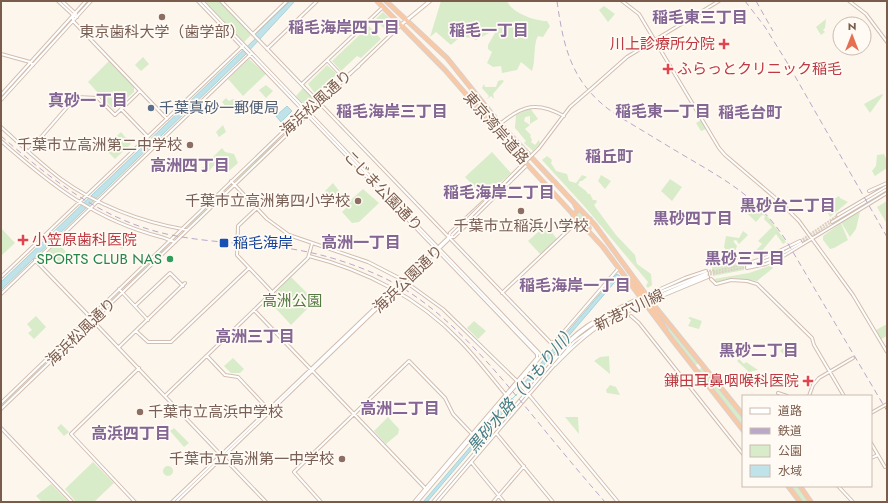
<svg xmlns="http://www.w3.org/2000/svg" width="888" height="503" font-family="Jost,'Noto Sans JP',sans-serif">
	<rect width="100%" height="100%" fill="#fdf6ec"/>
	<!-- green -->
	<path fill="#d8ecc9" d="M 205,1 L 219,1 L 251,35 L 244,42 Z
		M 441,1 L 507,1 C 512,13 535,21 547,21 L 550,26 L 543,37 L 538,36 C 533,44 536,59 532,71 L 521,62 L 517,70 L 502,73 L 501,66 L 493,67 L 487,63 L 492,52 L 488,49 L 488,45 L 495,33 L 493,31 L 476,40 C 465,35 459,37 451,45 L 436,32 L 430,37 Z
		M 604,6 L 615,14 L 608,22 L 599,10 Z
		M 383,12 L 395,24 L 388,32 L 375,20 Z
		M 826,19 L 825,28 L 823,30 L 825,32 L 821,35 L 816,27 Z
		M 369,26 L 381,39 L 361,58 L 357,56 L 341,71 L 332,61 Z
		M 143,57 L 149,64 L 141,71 L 135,65 Z
		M 249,59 L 266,74 L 243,96 L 228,79 Z
		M 109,61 L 134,86 L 134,92 L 114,110 L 88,82 Z
		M 327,65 L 337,74 L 316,95 L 308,84 Z
		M 502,80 L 504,81 L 493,94 L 494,99 L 491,96 L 487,99 L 489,96 L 482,88 L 484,84 L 485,87 L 496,87 L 498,81 Z
		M 266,85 L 273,91 L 266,98 L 259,90 Z
		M 303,88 L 313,98 L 307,103 L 303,104 L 296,96 Z
		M 882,94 L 883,95 L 870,113 L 864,104 Z
		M 226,98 L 229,101 L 233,99 L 237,100 L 242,108 L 237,111 L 234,108 L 228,109 L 222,102 Z
		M 530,108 L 538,119 L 530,124 L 530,116 L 525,117 L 524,121 L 530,125 L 525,129 L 531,135 L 530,136 L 532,140 L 531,142 L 535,145 L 539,140 L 540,143 L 533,151 L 524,143 L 526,141 L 515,128 L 516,115 Z
		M 701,120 L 706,129 L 701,131 L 696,123 Z
		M 223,125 L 226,132 L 219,137 L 216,132 Z
		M 121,132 L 131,144 L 115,159 L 104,148 Z
		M 277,140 L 278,141 L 237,180 L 237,179 Z
		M 222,148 L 225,152 L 234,154 L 238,163 L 229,171 C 222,169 223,163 221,158 L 206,174 L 200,170 Z
		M 492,152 L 511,173 L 484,197 L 465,177 Z
		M 884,154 L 887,161 L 887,168 L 875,176 L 872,171 L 876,166 L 877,155 Z
		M 547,156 L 552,160 L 551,163 L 556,171 L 567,174 L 569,181 L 576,183 L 582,175 L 587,177 L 582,181 L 580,181 L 578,185 L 586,191 L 588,194 L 590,194 L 593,200 L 596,200 L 597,202 L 594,205 L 596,208 L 616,235 L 635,255 L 637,264 L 651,274 L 652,285 L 648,288 L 646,286 L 648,282 L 585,207 L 542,160 Z
		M 601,175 L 611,181 L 605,189 L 598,181 Z
		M 670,179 L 682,187 L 672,201 L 661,191 Z
		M 333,183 L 339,191 L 329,200 L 324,195 L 327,193 L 325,191 Z
		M 230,186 L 230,187 L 190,225 L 190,224 Z
		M 363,189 L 379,203 L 359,222 L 352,223 L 342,212 L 347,207 L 345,205 Z
		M 396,194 L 406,204 L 402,208 L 393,197 Z
		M 839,196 L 840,198 L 848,202 L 830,217 L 824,205 Z
		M 887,201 L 887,224 L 877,207 Z
		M 754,206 L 769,218 L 786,242 L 783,244 L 776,234 L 760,253 L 751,256 L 762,244 L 758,241 L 772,227 L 764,219 L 765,216 L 762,215 L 756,222 L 747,213 Z
		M 579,209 L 588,219 L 584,224 L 576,214 Z
		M 860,212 L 856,229 L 850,237 L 841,222 Z
		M 841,223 L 848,240 L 834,248 L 830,249 L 823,240 L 823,236 Z
		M 546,225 L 557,239 L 541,255 L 528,241 Z
		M 1,228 L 15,243 L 1,256 Z
		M 743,231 L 748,235 L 739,244 L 736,240 L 733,241 L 737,246 L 734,254 L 728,253 L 724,247 L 726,236 L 739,238 Z
		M 123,232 L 135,236 L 122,249 L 114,241 Z
		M 57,242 L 68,254 L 59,262 L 48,251 Z
		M 165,248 L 166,248 L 123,289 L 123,288 Z
		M 729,255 L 740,259 L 711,265 L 708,262 L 717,262 Z
		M 743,261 L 744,270 L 713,276 L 712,267 Z
		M 772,265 L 773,268 L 757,281 L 733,278 L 715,282 L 714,279 L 749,273 Z
		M 291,277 L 315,301 L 291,325 L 268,300 Z
		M 36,316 L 46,327 L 34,339 L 28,333 L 32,330 L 27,324 Z
		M 661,316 L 699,362 L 695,366 L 672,336 Z
		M 690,317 L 702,321 L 699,329 L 688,326 L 691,320 L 688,318 Z
		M 474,321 L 486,331 L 478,339 L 467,328 Z
		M 887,324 L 887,336 L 881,339 L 876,330 Z
		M 789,342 L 797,348 L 787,357 L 780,351 Z
		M 609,356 L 610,374 L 594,361 L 600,357 Z
		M 233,358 L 244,369 L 240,373 L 231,373 L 224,366 Z
		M 739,359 L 744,364 L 746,362 L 758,370 L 749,372 L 737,361 Z
		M 47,361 L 48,361 L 1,406 L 1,405 Z
		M 703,367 L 743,417 L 743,427 L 698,370 Z
		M 610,385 L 616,387 L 620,395 L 607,393 L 606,390 Z
		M 388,417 L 399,429 L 398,434 L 386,444 L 374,431 Z
		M 565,417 L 578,417 L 579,434 Z
		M 61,424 L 69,432 L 64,436 L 57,428 Z
		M 174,428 L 189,443 L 184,447 L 170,431 Z
		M 93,462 L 114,483 L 94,502 L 76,502 L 65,489 Z
		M163 471a5 5 0 1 1 10 0a5 5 0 1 1-10 0Z
		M 51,484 L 69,502 L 42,502 L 36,496 Z
		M 790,486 L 797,486 L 809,502 L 802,502 Z"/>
	<!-- water -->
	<path fill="#bfe3e8" stroke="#a5d3da" d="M 290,1 L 295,1 L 245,55 L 1,290 L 1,282 L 255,39 L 255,34 Z
		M 287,106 L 292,111 L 281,122 L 276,116 Z
		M 617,274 L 620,276 L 525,387 L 523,384 Z
		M 512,398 L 514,400 L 427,502 L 423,502 Z"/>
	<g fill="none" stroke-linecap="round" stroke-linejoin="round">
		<!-- stream -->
		<path stroke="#a5d3da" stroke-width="1" d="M 512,399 L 517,394"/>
		<!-- tertiary-tunnel -->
		<path stroke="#dcd0c4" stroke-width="2" stroke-dasharray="2 1" stroke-linecap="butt" d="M 800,241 L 838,215
			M 801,243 L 832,222
			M 706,271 L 715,270
			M 707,273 L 746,264
			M 707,275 L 747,267"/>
		<!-- tertiary casing -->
		<g stroke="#d1beb0" stroke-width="4">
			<path id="tertiary" d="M 58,1 L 73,15 L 77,17
				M 62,1 L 76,14
				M 198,1 L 537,354 L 537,358 L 414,502
				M 202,1 L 539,353 L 540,357 L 417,502
				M 221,1 L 550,342 L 555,342 L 618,269
				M 622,1 L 639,14 L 719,148 L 725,155 L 779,201 L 799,221 L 853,295 L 887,352
				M 849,1 L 866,14 L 887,42
				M 73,15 L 73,21 L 167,119
				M 253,34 L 287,1
				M 267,49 L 317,1
				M 1,54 L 30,62 L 33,65
				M 327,60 L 343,77
				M 302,84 L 383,7
				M 592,88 L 627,57 L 719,1
				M 1,95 L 86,1
				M 1,100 L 91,1
				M 121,109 L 148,137
				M 500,124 C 523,105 537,101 564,116
				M 1,127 C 21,145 40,163 61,179 C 98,206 142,222 187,230
				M 1,141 C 51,185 95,220 161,237 C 166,238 170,241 175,242
				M 539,148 L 570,107 L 585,94
				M 29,151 L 76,97 L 98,98 L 115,115 L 140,91
				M 231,181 L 267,219 L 289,235 L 368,262 L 403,280 L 443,309 L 519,383 L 618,502
				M 869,191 L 887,183
				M 257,208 L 238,226 L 237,255 L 273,293
				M 838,215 L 887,186
				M 832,222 L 887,189
				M 449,237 L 454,237 L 527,165
				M 309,256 C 365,270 419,298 459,340 C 476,357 491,377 506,395
				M 35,260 L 90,317
				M 746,264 L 767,257 L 800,241
				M 747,267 L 776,257 L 801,243
				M 747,268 L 766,264 L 785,255 L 887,193
				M 1,277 L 243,46
				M 711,279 L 716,284 L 731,280 L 747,281 L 757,284 L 812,338 L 814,345 L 844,396
				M 119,289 L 148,320
				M 502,293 L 578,221
				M 1,294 L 251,54
				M 647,295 L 685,278 L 706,271
				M 648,297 L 707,273
				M 649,300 L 707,275
				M 650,301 L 708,277
				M 135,306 L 170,273 L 183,286
				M 254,310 L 425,488
				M 631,316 L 639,323 L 743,454
				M 93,321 L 266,502
				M 136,331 L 148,342 L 171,342 L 249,268
				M 119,347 L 185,283
				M 207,356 L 225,375 L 238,377 L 269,410
				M 553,359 C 578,325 605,315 641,297
				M 555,365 C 572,347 590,330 612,318 C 623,313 635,309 646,303
				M 778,393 L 787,396
				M 165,396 L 308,258 L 312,244
				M 809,396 L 813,385 L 819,378 L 853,358
				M 1,403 L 309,107 L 359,66
				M 1,409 L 401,25
				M 871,413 L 887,404
				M 1,428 L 72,502
				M 496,433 L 553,502
				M 871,443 L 885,467
				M 871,458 L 878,455
				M 471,462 L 504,502
				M 838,486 L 853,502
				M 135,502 L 71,434 L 139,368
				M 172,502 L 449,237
				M 176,502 L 448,240 L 450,233 L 495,191
				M 321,502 L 294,472 L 409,361 L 445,398 L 453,414 L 473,435
				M 433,502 L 570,342 C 591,322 616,311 642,299
				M 437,502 L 574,342 L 604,320 L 645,301
				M 493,502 L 524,466"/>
		</g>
		<!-- secondary casing -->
		<g stroke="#d6c0b0" stroke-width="4.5">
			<path id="secondary" d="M 402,24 L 430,1"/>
		</g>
		<!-- trunk casing -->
		<g stroke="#dad1cd" stroke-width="5.5">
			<path id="trunk" d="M 377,1 L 445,70 L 525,162 L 603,247 L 674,342 L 743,430
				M 386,1 L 447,58 L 500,124 L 595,225 L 653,304 L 743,415
				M 573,215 L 578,210 L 575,205
				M 589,228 L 586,224 L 590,219
				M 632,278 L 643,295 L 645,302
				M 647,296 L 648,302 L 666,330
				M 788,486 L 800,502
				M 800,486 L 811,502"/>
		</g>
		<!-- tertiary -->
		<use href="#tertiary" stroke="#fff" stroke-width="2"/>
		<!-- secondary -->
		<use href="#secondary" stroke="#fff" stroke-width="2.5"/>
		<!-- trunk -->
		<use href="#trunk" stroke="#f9c8a4" stroke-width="3.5"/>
		<!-- rail -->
		<path stroke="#b9a8c9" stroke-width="1" stroke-dasharray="6 4" stroke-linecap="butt" d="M 557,1 C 564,52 573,86 618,116 C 640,129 661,142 683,155 C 727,181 758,197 787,242 L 887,411
			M 745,1 L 765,27 L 788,64 L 887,237
			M 756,1 L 773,31
			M 1,136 C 52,180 103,221 171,235 C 206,242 242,243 277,247 C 313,251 347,261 380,276 C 441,304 487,361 529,411 C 554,442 579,472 605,502"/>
		<!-- tertiary-bridge casing -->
		<g stroke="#d1beb0" stroke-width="4" stroke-linecap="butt">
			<path id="tertiary-bridge" d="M 585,94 L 592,88
				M 452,235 L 539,148"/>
		</g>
		<!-- tertiary-bridge -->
		<use href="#tertiary-bridge" stroke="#fff" stroke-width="2"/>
	</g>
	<!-- markers -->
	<g fill="#8d6e63" stroke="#fffaf3" stroke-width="1.5">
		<circle cx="162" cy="17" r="4"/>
		<circle cx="190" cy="145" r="4"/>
		<circle cx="358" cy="201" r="4"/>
		<circle cx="521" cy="211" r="4"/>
		<circle cx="140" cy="412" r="4"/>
		<circle cx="342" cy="459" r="4"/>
	</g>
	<g fill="#e0444e" stroke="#fffaf3" stroke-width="1.5">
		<path d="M722 38h4v4h4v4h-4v4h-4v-4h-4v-4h4z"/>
		<path d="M666 63h4v4h4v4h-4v4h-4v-4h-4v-4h4z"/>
		<path d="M21 234h4v4h4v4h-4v4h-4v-4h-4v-4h4z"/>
		<path d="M806 375h4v4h4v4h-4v4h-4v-4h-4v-4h4z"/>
	</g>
	<circle fill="#5c6f8a" stroke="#fffaf3" stroke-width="1.5" cx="151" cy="108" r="4"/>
	<rect fill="#1a4fb4" stroke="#fffaf3" stroke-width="1.5" x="219" y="238" width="10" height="10" rx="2"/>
	<circle fill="#2e9e5b" stroke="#fffaf3" stroke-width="1.5" cx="170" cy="259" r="4"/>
	<g text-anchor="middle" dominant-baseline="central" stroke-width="3.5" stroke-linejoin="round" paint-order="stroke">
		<!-- education labels -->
		<g font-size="15" fill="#785e54" stroke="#fffaf3" text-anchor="end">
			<text x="162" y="32" text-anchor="middle">東京歯科大学（歯学部）</text>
			<text x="182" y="145">千葉市立高洲第二中学校</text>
			<text x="350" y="201">千葉市立高洲第四小学校</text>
			<text x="521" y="226" text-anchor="middle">千葉市立稲浜小学校</text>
			<text x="148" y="412" text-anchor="start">千葉市立高浜中学校</text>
			<text x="334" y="459">千葉市立高洲第一中学校</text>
		</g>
		<!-- health labels -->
		<g font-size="15" fill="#be3a42" stroke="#fffaf3" text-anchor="end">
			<text x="715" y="44">川上診療所分院</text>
			<text x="677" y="69" text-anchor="start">ふらっとクリニック稲毛</text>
			<text x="32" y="240" text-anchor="start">小笠原歯科医院</text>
			<text x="799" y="381">鎌田耳鼻咽喉科医院</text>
		</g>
		<!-- street labels -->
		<g font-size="15" fill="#7a5c4d" stroke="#fffaf3">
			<text transform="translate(316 103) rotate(-42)">海浜松風通り</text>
			<text transform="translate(496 128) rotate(49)">東京湾岸道路</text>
			<text transform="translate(383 191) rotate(46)">こじま公園通り</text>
			<text transform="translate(408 279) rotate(-44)">海浜公園通り</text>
			<text transform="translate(629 310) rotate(-26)">新港穴川線</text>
			<text transform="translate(81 332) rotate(-44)">海浜松風通り</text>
		</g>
		<!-- service labels -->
		<g font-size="15" fill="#4e5e75" stroke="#fffaf3" text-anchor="start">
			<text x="159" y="108">千葉真砂一郵便局</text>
		</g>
		<!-- transit labels -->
		<g font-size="15" fill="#164399" stroke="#fffaf3" text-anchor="start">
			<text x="233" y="243">稲毛海岸</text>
		</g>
		<!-- leisure labels -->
		<g font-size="15" fill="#27864d" stroke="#fffaf3" text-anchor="end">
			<text x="162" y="259">SPORTS CLUB NAS</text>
		</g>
		<!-- park labels -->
		<g font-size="15" fill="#537a41" stroke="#fffaf3">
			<text x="292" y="301">高洲公園</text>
		</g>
		<!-- neighbourhood labels -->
		<g font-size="16" font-weight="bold" fill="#846695" stroke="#fffaf3">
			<text x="700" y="17">稲毛東三丁目</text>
			<text x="344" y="27">稲毛海岸四丁目</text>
			<text x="489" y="30">稲毛一丁目</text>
			<text x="88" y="100">真砂一丁目</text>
			<text x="392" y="111">稲毛海岸三丁目</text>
			<text x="663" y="111">稲毛東一丁目</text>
			<text x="750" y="112">稲毛台町</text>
			<text x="609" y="156">稲丘町</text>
			<text x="190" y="165">高洲四丁目</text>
			<text x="499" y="192">稲毛海岸二丁目</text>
			<text x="788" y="205">黒砂台二丁目</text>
			<text x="693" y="218">黒砂四丁目</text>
			<text x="361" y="242">高洲一丁目</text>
			<text x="745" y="258">黒砂三丁目</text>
			<text x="575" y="285">稲毛海岸一丁目</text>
			<text x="255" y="336">高洲三丁目</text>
			<text x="759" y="350">黒砂二丁目</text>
			<text x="400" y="408">高洲二丁目</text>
			<text x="131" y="433">高浜四丁目</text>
		</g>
		<!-- water labels -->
		<g font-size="16" font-style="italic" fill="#437c86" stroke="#fffaf3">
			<text transform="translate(522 389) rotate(-50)">黒砂水路（いもり川）</text>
		</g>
	</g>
	<!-- border -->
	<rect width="888" height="503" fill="none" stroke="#7a5c4d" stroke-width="4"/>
	<!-- legend -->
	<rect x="742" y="395" width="130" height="92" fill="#fffaf3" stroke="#cabbb1"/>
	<rect x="750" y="408" width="20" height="6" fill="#ffffff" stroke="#cabbb1"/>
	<text x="778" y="415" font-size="12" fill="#7a5c4d">道路</text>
	<rect x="750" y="428" width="20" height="6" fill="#b9a8c9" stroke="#cabbb1"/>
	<text x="778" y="435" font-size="12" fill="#7a5c4d">鉄道</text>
	<rect x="750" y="445" width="20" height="12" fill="#d8ecc9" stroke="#cabbb1"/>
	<text x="778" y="455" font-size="12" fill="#7a5c4d">公園</text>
	<rect x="750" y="465" width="20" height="12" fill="#bfe3e8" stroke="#cabbb1"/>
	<text x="778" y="475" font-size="12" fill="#7a5c4d">水域</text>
	<!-- north arrow -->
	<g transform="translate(852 36)"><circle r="19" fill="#fffaf3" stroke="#cabbb1"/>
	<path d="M0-3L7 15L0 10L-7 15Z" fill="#e76f51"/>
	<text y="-6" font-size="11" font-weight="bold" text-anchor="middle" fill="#7a5c4d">N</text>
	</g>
</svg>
